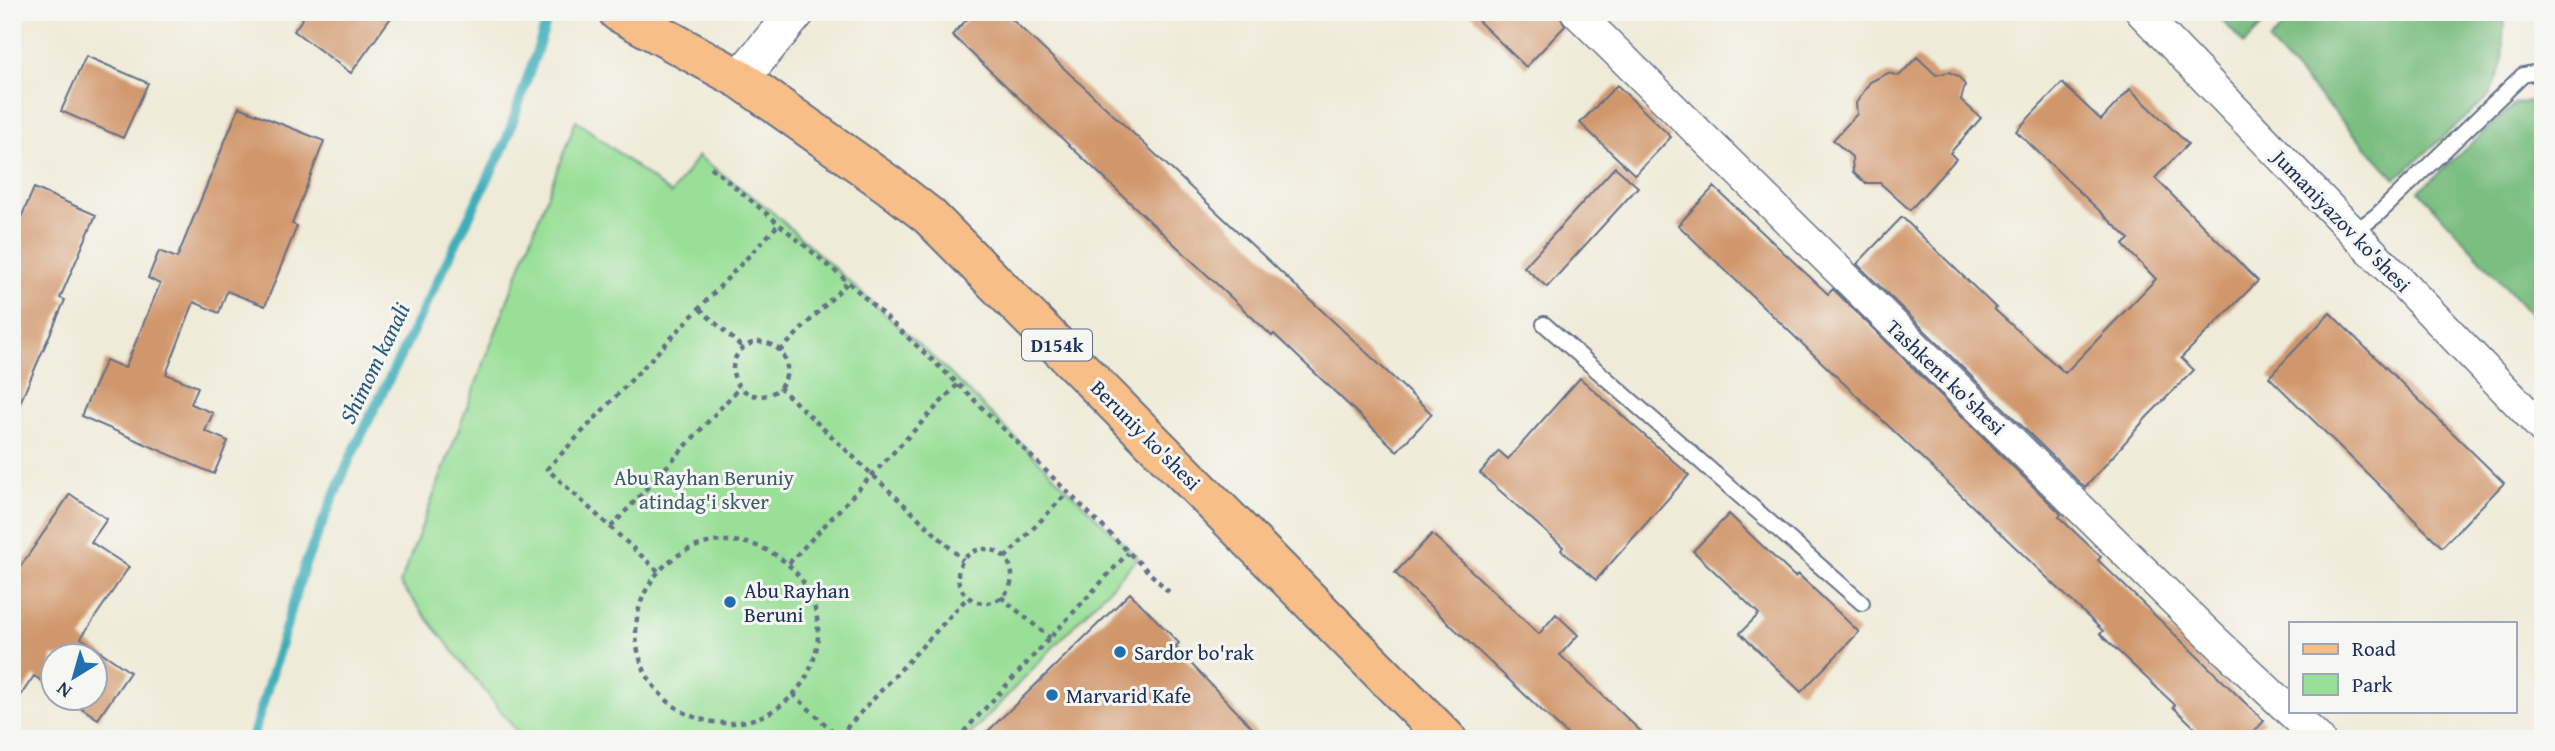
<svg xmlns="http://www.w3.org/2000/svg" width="2555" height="751" font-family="'Gentium Book Plus',serif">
	<rect width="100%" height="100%" fill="#f6f6f2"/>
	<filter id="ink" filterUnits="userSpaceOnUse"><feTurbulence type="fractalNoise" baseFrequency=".0143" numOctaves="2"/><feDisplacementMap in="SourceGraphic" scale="14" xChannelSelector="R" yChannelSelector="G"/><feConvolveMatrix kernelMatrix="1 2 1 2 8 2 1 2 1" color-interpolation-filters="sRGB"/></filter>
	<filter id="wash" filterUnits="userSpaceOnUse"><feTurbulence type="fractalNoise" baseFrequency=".00686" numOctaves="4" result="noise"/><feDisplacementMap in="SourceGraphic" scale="28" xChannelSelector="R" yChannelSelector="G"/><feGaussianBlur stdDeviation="1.57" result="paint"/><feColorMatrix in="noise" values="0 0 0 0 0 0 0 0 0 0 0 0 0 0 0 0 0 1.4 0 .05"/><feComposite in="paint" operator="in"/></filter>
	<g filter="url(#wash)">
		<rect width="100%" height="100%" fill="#efebd8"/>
		<!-- green -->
		<path fill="#99df97" stroke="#5a877a" stroke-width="2" d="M 576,120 L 671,194 L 698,156 L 769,209 L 938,362 L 1138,558 L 966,739 L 523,739 L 400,584 Z"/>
		<!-- forest -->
		<path fill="#7abe80" stroke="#4a766f" stroke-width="2" d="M 2215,12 L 2276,12 L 2244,44 Z
			M 2296,12 L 2500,12 L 2504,18 L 2502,64 L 2490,95 L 2396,179 L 2269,42 Z
			M 2543,98 L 2543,328 L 2419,191 L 2515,104 Z"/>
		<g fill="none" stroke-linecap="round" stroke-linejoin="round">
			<!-- stream -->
			<path stroke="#3eaeba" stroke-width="10" d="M 252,739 L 305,564 L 350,458 L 505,144 L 550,12"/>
		</g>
		<g id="blocks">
			<!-- building -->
			<path fill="#d1976c" d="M 307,12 L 395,12 L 351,73 L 294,31 Z
				M 974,12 L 1004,12 L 1432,414 L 1397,451 L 1274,334 L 1272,336 L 952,35 Z
				M 1469,12 L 1559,12 L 1565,26 L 1526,67 Z
				M 86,56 L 148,83 L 123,138 L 61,111 Z
				M 1917,57 L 1936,75 L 1949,72 L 1958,76 L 1965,85 L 1961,100 L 1981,118 L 1950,153 L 1956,159 L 1910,210 L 1880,183 L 1865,183 L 1853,172 L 1852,157 L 1833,140 L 1857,114 L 1856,103 L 1870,82 L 1888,73 L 1899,76 Z
				M 2062,83 L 2101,120 L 2130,89 L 2188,144 L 2155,178 L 2258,281 L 2181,358 L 2194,370 L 2148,416 L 2085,488 L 1857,264 L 1902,217 L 1996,308 L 1994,309 L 2065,373 L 2156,279 L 2123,245 L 2129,239 L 2016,131 Z
				M 1617,85 L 1671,137 L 1635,175 L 1580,123 Z
				M 239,107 L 324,141 L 292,224 L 297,226 L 265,306 L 227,291 L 219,313 L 194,302 L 166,374 L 198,387 L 191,404 L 213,413 L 205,431 L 228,441 L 214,474 L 81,416 L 106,360 L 125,368 L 160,284 L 148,278 L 159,251 L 177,258 Z
				M 1615,167 L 1638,187 L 1547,287 L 1524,267 Z
				M 1714,187 L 1828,294 L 1833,289 L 2061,514 L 2059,517 L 2101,557 L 2098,560 L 2264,721 L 2247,739 L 2207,739 L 2173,707 L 2175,705 L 2100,634 L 2103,631 L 1678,225 Z
				M 34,188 L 96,215 L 60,298 L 65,300 L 12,421 L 12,238 Z
				M 2330,313 L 2504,483 L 2442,547 L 2269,377 Z
				M 1580,378 L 1689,475 L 1596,580 L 1561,550 L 1563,547 L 1480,473 L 1499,451 L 1508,459 Z
				M 70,494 L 107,519 L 91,542 L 129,567 L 81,638 L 130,672 L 98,719 L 67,698 L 94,698 L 94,656 L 52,656 L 52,688 L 34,676 L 12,708 L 12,579 Z
				M 1729,514 L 1795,577 L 1798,574 L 1859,632 L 1801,692 L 1740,633 L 1759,614 L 1693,551 Z
				M 1432,534 L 1539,634 L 1556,614 L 1578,635 L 1560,655 L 1649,739 L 1572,739 L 1395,573 Z
				M 1130,593 L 1179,643 L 1175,647 L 1263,739 L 980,739 Z"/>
		</g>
	</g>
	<g filter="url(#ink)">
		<use href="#blocks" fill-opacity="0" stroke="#657189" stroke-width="2"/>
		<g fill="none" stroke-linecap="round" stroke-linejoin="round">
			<!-- service casing -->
			<g stroke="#657189" stroke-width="18">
				<path id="service" d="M 2353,233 L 2377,215 L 2523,75 L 2543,71
					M 1544,324 L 1862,603"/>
			</g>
			<!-- minor casing -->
			<g stroke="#657189" stroke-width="33">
				<path id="minor" d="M 1576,12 L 2204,630 L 2319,739
					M 2141,12 L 2543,429"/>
			</g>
			<!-- tertiary casing -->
			<g stroke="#657189" stroke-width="40">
				<path id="tertiary" d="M 740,79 L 796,12"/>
			</g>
			<!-- primary casing -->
			<g stroke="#657189" stroke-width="42">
				<path id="primary" d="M 618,12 L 740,79 L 889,185 L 929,216 L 1447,739"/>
			</g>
			<!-- path -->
			<path stroke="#657189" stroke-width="4.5" stroke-dasharray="5 5" stroke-linecap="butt" d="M 711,167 L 848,282 L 958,384 L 1169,592
				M 700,309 L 743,348
				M733 369a27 27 0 1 1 54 0a27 27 0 1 1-54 0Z
				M 780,351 L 848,282
				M 779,387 L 963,560
				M 611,527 L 740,387
				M636 632a91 91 0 1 1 182 0a91 91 0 1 1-182 0Z
				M958 576a27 27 0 1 1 54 0a27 27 0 1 1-54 0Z
				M 1005,558 L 1067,493
				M 789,563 L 958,384
				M 658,571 L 547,469 L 780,223
				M 1001,597 L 1050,638
				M 793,694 L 841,739
				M 839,736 L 968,597
				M 957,739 L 1128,553"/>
			<!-- service -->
			<use href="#service" stroke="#fff" stroke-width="14"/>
			<!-- minor -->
			<use href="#minor" stroke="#fff" stroke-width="30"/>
			<!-- tertiary -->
			<use href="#tertiary" stroke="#fff" stroke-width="37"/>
			<!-- primary -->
			<use href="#primary" stroke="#f7be88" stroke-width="38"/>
		</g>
	</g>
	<!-- markers -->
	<g fill="#1f6fb2" stroke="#f6f6f2" stroke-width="2.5">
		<circle cx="730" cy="602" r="7"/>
		<circle cx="1120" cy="652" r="7"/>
		<circle cx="1052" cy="695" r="7"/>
	</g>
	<g text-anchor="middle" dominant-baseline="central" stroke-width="6" stroke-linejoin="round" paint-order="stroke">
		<!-- shield labels -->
		<rect fill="#f6f6f2" stroke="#5d6b8a" stroke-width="2" x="1022" y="329.5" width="70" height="31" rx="5"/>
		<g font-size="19" font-weight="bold" fill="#1b2f5e">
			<text x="1057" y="345">D154k</text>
		</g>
		<!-- street labels -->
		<g font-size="21" fill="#1b2f5e" stroke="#f6f6f2">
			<text transform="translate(2342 221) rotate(46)">Jumaniyazov ko'shesi</text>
			<text transform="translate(1946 377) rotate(44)">Tashkent ko'shesi</text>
			<text transform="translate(1146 435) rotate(45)">Beruniy ko'shesi</text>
		</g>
		<!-- park labels -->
		<g font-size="21" fill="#3a5b6c" stroke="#f6f6f2">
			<text x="704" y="477">Abu Rayhan Beruniy<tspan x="704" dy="24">atindag'i skver</tspan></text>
		</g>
		<!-- poi labels -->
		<g font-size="21" fill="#1b2f5e" stroke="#f6f6f2" text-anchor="start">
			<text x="744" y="590">Abu Rayhan<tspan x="744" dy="24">Beruni</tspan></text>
			<text x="1134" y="652">Sardor bo'rak</text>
			<text x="1066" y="695">Marvarid Kafe</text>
		</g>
		<!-- water labels -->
		<g font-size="23" font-style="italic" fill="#275b7e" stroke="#f6f6f2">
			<text transform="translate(374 363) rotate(-64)">Shimom kanali</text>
		</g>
	</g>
	<!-- margin -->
	<rect width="2555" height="751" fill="none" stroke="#f6f6f2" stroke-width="42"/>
	<!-- legend -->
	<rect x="2289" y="622" width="228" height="91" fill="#f6f6f2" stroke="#9ea6b7" stroke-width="2"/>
	<rect x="2303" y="644" width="35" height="10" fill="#f7be88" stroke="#9ea6b7" stroke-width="2"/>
	<text x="2352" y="656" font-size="21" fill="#1b2f5e">Road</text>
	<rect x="2303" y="674" width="35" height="21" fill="#99df97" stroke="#9ea6b7" stroke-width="2"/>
	<text x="2352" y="692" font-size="21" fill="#1b2f5e">Park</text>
	<!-- north arrow -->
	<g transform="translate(74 677) rotate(217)"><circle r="33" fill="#f6f6f2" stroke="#9ea6b7" stroke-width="2"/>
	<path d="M0-5L12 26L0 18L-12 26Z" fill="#1f6fb2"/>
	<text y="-10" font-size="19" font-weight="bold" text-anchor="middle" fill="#1b2f5e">N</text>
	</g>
</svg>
